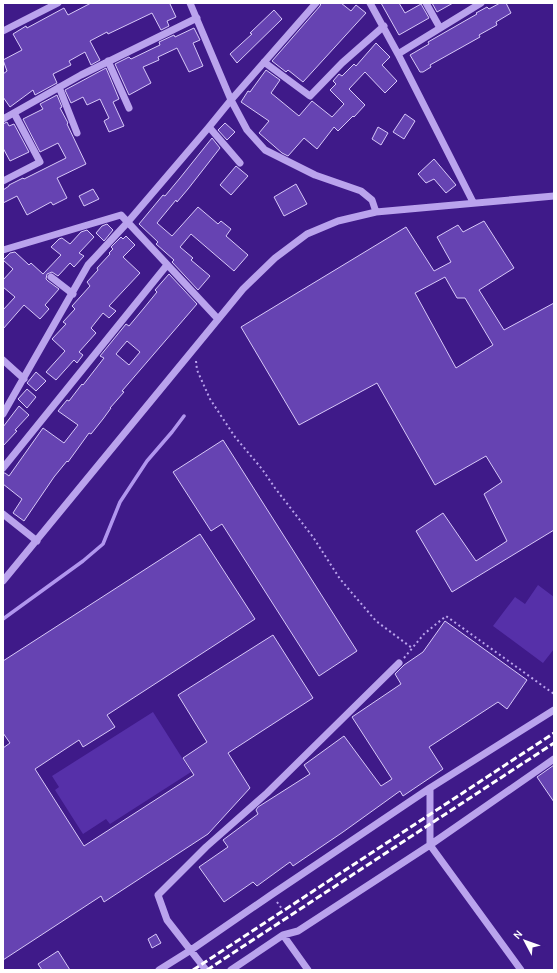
<svg xmlns="http://www.w3.org/2000/svg" width="557" height="973" font-family="Karla,sans-serif">
	<rect width="100%" height="100%" fill="#3f1a89"/>
	<!-- green -->
	<path fill="#5630a9" d="M 538,585 L 554,597 L 554,649 L 543,663 L 493,626 L 515,597 L 525,604 Z
		M 153,712 L 191,772 L 110,824 L 106,819 L 83,834 L 55,790 L 59,787 L 52,776 Z"/>
	<g fill="none" stroke-linecap="round" stroke-linejoin="round">
		<!-- stream -->
		<path stroke="#b196ef" stroke-width="3.5" d="M 3,619 L 83,561 L 103,544 L 120,502 L 147,461 L 172,432 L 184,416"/>
	</g>
	<!-- building -->
	<path fill="#6643b2" stroke="#d8c9f9" fill-rule="evenodd" d="M 91,3 L 171,3 L 170,4 L 176,17 L 167,21 L 169,26 L 161,30 L 152,13 L 108,34 L 107,32 L 90,41 L 100,60 L 91,65 L 85,52 L 69,61 L 71,65 L 53,74 L 57,83 L 55,84 L 35,95 L 33,90 L 10,107 L 3,97 L 3,74 L 7,71 L 3,60 L 22,50 L 13,34 L 26,26 L 27,28 L 64,8 L 68,15 Z
		M 321,3 L 341,3 L 351,11 L 356,5 L 366,13 L 303,82 L 288,70 L 286,72 L 272,61 L 320,6 Z
		M 381,3 L 399,3 L 405,13 L 421,4 L 429,18 L 399,35 Z
		M 432,3 L 453,3 L 437,12 Z
		M 500,3 L 506,3 L 511,13 L 496,22 L 497,25 L 479,35 L 480,37 L 430,65 L 431,67 L 423,72 L 420,72 L 410,55 L 429,44 L 428,42 L 477,14 L 476,13 L 487,7 L 489,9 Z
		M 274,10 L 282,19 L 237,63 L 230,54 L 252,34 L 250,33 Z
		M 194,28 L 200,40 L 193,43 L 203,66 L 189,72 L 177,48 L 158,57 L 159,60 L 143,67 L 151,83 L 129,95 L 115,64 L 129,57 L 131,59 L 160,45 L 159,42 L 174,35 L 175,37 Z
		M 376,43 L 390,57 L 382,65 L 397,81 L 385,93 L 365,72 L 349,89 L 365,105 L 354,117 L 353,116 L 338,131 L 334,127 L 317,149 L 304,138 L 288,156 L 282,153 L 259,133 L 269,121 L 241,102 L 248,91 L 250,92 L 266,70 L 280,80 L 271,93 L 299,116 L 312,101 L 332,117 L 344,104 L 330,90 L 336,84 L 333,81 L 339,74 L 342,76 L 354,64 L 356,66 Z
		M 106,68 L 119,99 L 113,102 L 124,126 L 109,132 L 104,121 L 109,118 L 100,99 L 87,105 L 83,97 L 71,103 L 65,90 Z
		M 57,95 L 62,107 L 60,108 L 68,123 L 67,124 L 86,164 L 57,178 L 67,198 L 53,205 L 51,202 L 27,215 L 17,196 L 3,203 L 3,190 L 9,186 L 9,185 L 23,178 L 24,179 L 66,158 L 58,143 L 40,152 L 23,119 L 43,109 L 40,104 Z
		M 405,114 L 415,121 L 404,139 L 393,132 Z
		M 7,122 L 9,126 L 14,124 L 29,152 L 10,161 L 3,148 L 3,124 Z
		M 225,123 L 235,132 L 227,140 L 218,130 Z
		M 378,127 L 388,133 L 381,145 L 372,139 Z
		M 212,138 L 220,148 L 188,189 L 177,202 L 176,200 L 157,223 L 172,236 L 198,207 L 218,224 L 221,221 L 231,229 L 226,236 L 248,255 L 234,271 L 191,234 L 180,247 L 193,258 L 191,260 L 210,276 L 198,290 L 172,262 L 174,260 L 156,244 L 158,242 L 139,224 L 163,195 L 165,196 L 180,178 Z
		M 434,159 L 456,185 L 446,193 L 434,179 L 426,183 L 418,174 Z
		M 236,166 L 248,176 L 231,195 L 220,185 Z
		M 296,184 L 307,204 L 284,216 L 274,197 Z
		M 93,189 L 99,199 L 84,206 L 79,196 Z
		M 484,221 L 514,268 L 479,290 L 504,330 L 554,303 L 554,530 L 452,592 L 416,531 L 443,513 L 476,561 L 507,541 L 484,494 L 502,482 L 486,456 L 435,485 L 377,383 L 299,425 L 241,327 L 406,227 L 434,271 L 451,262 L 437,237 L 458,225 L 463,232 ZM 445,277 L 457,298 L 465,298 L 493,345 L 456,368 L 415,293 Z
		M 107,224 L 113,230 L 104,241 L 96,233 L 102,226 Z
		M 87,230 L 94,237 L 79,253 L 84,256 L 74,267 L 70,263 L 58,276 L 52,272 L 47,274 L 46,279 L 48,281 L 59,289 L 45,305 L 49,309 L 40,319 L 24,305 L 3,329 L 3,310 L 15,297 L 3,287 L 3,280 L 13,269 L 3,260 L 10,253 L 15,252 L 29,265 L 31,263 L 43,274 L 61,255 L 51,247 L 59,239 L 62,238 L 70,244 L 81,232 Z
		M 126,236 L 135,245 L 123,257 L 140,273 L 109,306 L 116,311 L 109,318 L 103,313 L 91,328 L 96,333 L 79,352 L 83,355 L 77,363 L 74,360 L 56,380 L 46,372 L 65,351 L 52,339 L 66,324 L 63,322 L 75,309 L 72,306 L 90,286 L 87,282 L 98,270 L 97,268 L 110,254 L 109,253 L 113,249 L 111,247 L 121,237 L 123,239 Z
		M 169,274 L 197,304 L 122,391 L 124,392 L 110,408 L 111,408 L 103,419 L 91,434 L 89,433 L 68,462 L 67,461 L 54,477 L 24,521 L 13,513 L 22,499 L 3,484 L 3,473 L 5,473 L 9,476 L 43,428 L 64,443 L 78,425 L 58,411 L 67,400 L 69,401 L 82,384 L 83,385 L 104,358 L 100,356 L 126,324 L 129,326 L 144,308 L 157,292 L 155,290 ZM 127,341 L 140,352 L 129,365 L 116,354 Z
		M 36,372 L 46,381 L 36,391 L 27,383 Z
		M 27,389 L 36,397 L 27,408 L 18,399 Z
		M 19,406 L 29,415 L 15,430 L 17,431 L 3,446 L 3,427 Z
		M 223,440 L 357,651 L 319,676 L 222,524 L 211,531 L 173,472 Z
		M 200,534 L 255,619 L 107,715 L 115,727 L 83,747 L 79,740 L 35,769 L 84,846 L 194,775 L 183,758 L 207,742 L 178,695 L 273,635 L 313,698 L 228,753 L 250,788 L 208,834 L 104,902 L 101,896 L 3,960 L 3,748 L 10,743 L 3,733 L 3,661 Z
		M 445,621 L 527,680 L 507,709 L 498,702 L 429,747 L 443,769 L 403,796 L 400,791 L 343,832 L 293,866 L 290,862 L 257,886 L 253,882 L 224,902 L 199,867 L 228,847 L 223,840 L 258,814 L 256,810 L 258,807 L 310,774 L 304,765 L 344,736 L 381,786 L 392,779 L 352,717 L 401,684 L 395,674 L 404,665 L 423,652 Z
		M 554,765 L 554,802 L 537,777 Z
		M 156,934 L 161,943 L 152,948 L 148,939 Z
		M 58,951 L 70,970 L 42,970 L 38,964 Z"/>
	<g fill="none" stroke-linecap="round" stroke-linejoin="round">
		<!-- path -->
		<path stroke="#baa3ed" stroke-width="2" stroke-dasharray="2 3" stroke-linecap="butt" d="M 196,361 L 197,370 L 210,399 L 235,437 L 262,469 L 275,488 L 313,537 L 340,579 L 376,621 L 412,648
			M 404,658 L 424,634 L 446,616 L 554,694
			M 277,902 L 282,909"/>
		<!-- minor -->
		<path stroke="#baa3ed" stroke-width="7" d="M 190,3 L 231,100 L 247,130 L 265,150 L 315,175 L 361,191 L 372,200 L 376,212
			M 370,3 L 398,54 L 473,202
			M 426,3 L 440,28
			M 3,31 L 58,3
			M 398,54 L 481,3
			M 108,61 L 129,108
			M 264,62 L 310,96 L 342,63 L 384,26
			M 59,87 L 77,133
			M 3,119 L 81,75 L 197,18
			M 209,127 L 240,163
			M 3,181 L 40,162 L 14,113
			M 3,250 L 121,215 L 218,319
			M 51,277 L 73,294
			M 3,360 L 24,379
			M 3,414 L 88,265 L 127,223 L 209,127 L 231,100 L 316,3
			M 3,468 L 167,265
			M 3,514 L 37,541
			M 3,581 L 243,289 L 275,258 L 307,234 L 338,221 L 376,212 L 554,196
			M 430,788 L 430,845 L 521,970
			M 283,935 L 308,970
			M 159,970 L 191,950 L 271,895 L 430,788 L 554,710
			M 206,970 L 167,920 L 158,895 L 206,847 L 267,793 L 399,663
			M 231,970 L 283,935 L 298,931 L 430,845 L 554,759"/>
		<!-- rail -->
		<path stroke="#fff" stroke-width="3" stroke-dasharray="7 3" stroke-linecap="butt" d="M 193,970 L 554,733
			M 207,970 L 554,743"/>
	</g>
	<!-- border -->
	<rect width="557" height="973" fill="none" stroke="#ffffff" stroke-width="8"/>
	<!-- north arrow -->
	<g transform="translate(525 941) rotate(311)" stroke="#3f1a89" stroke-width="3" paint-order="stroke">
	<path d="M0-3L7 15L0 10L-7 15Z" fill="#ffffff"/>
	<text y="-6" font-size="11" font-weight="bold" text-anchor="middle" fill="#ffffff">N</text>
	</g>
</svg>
